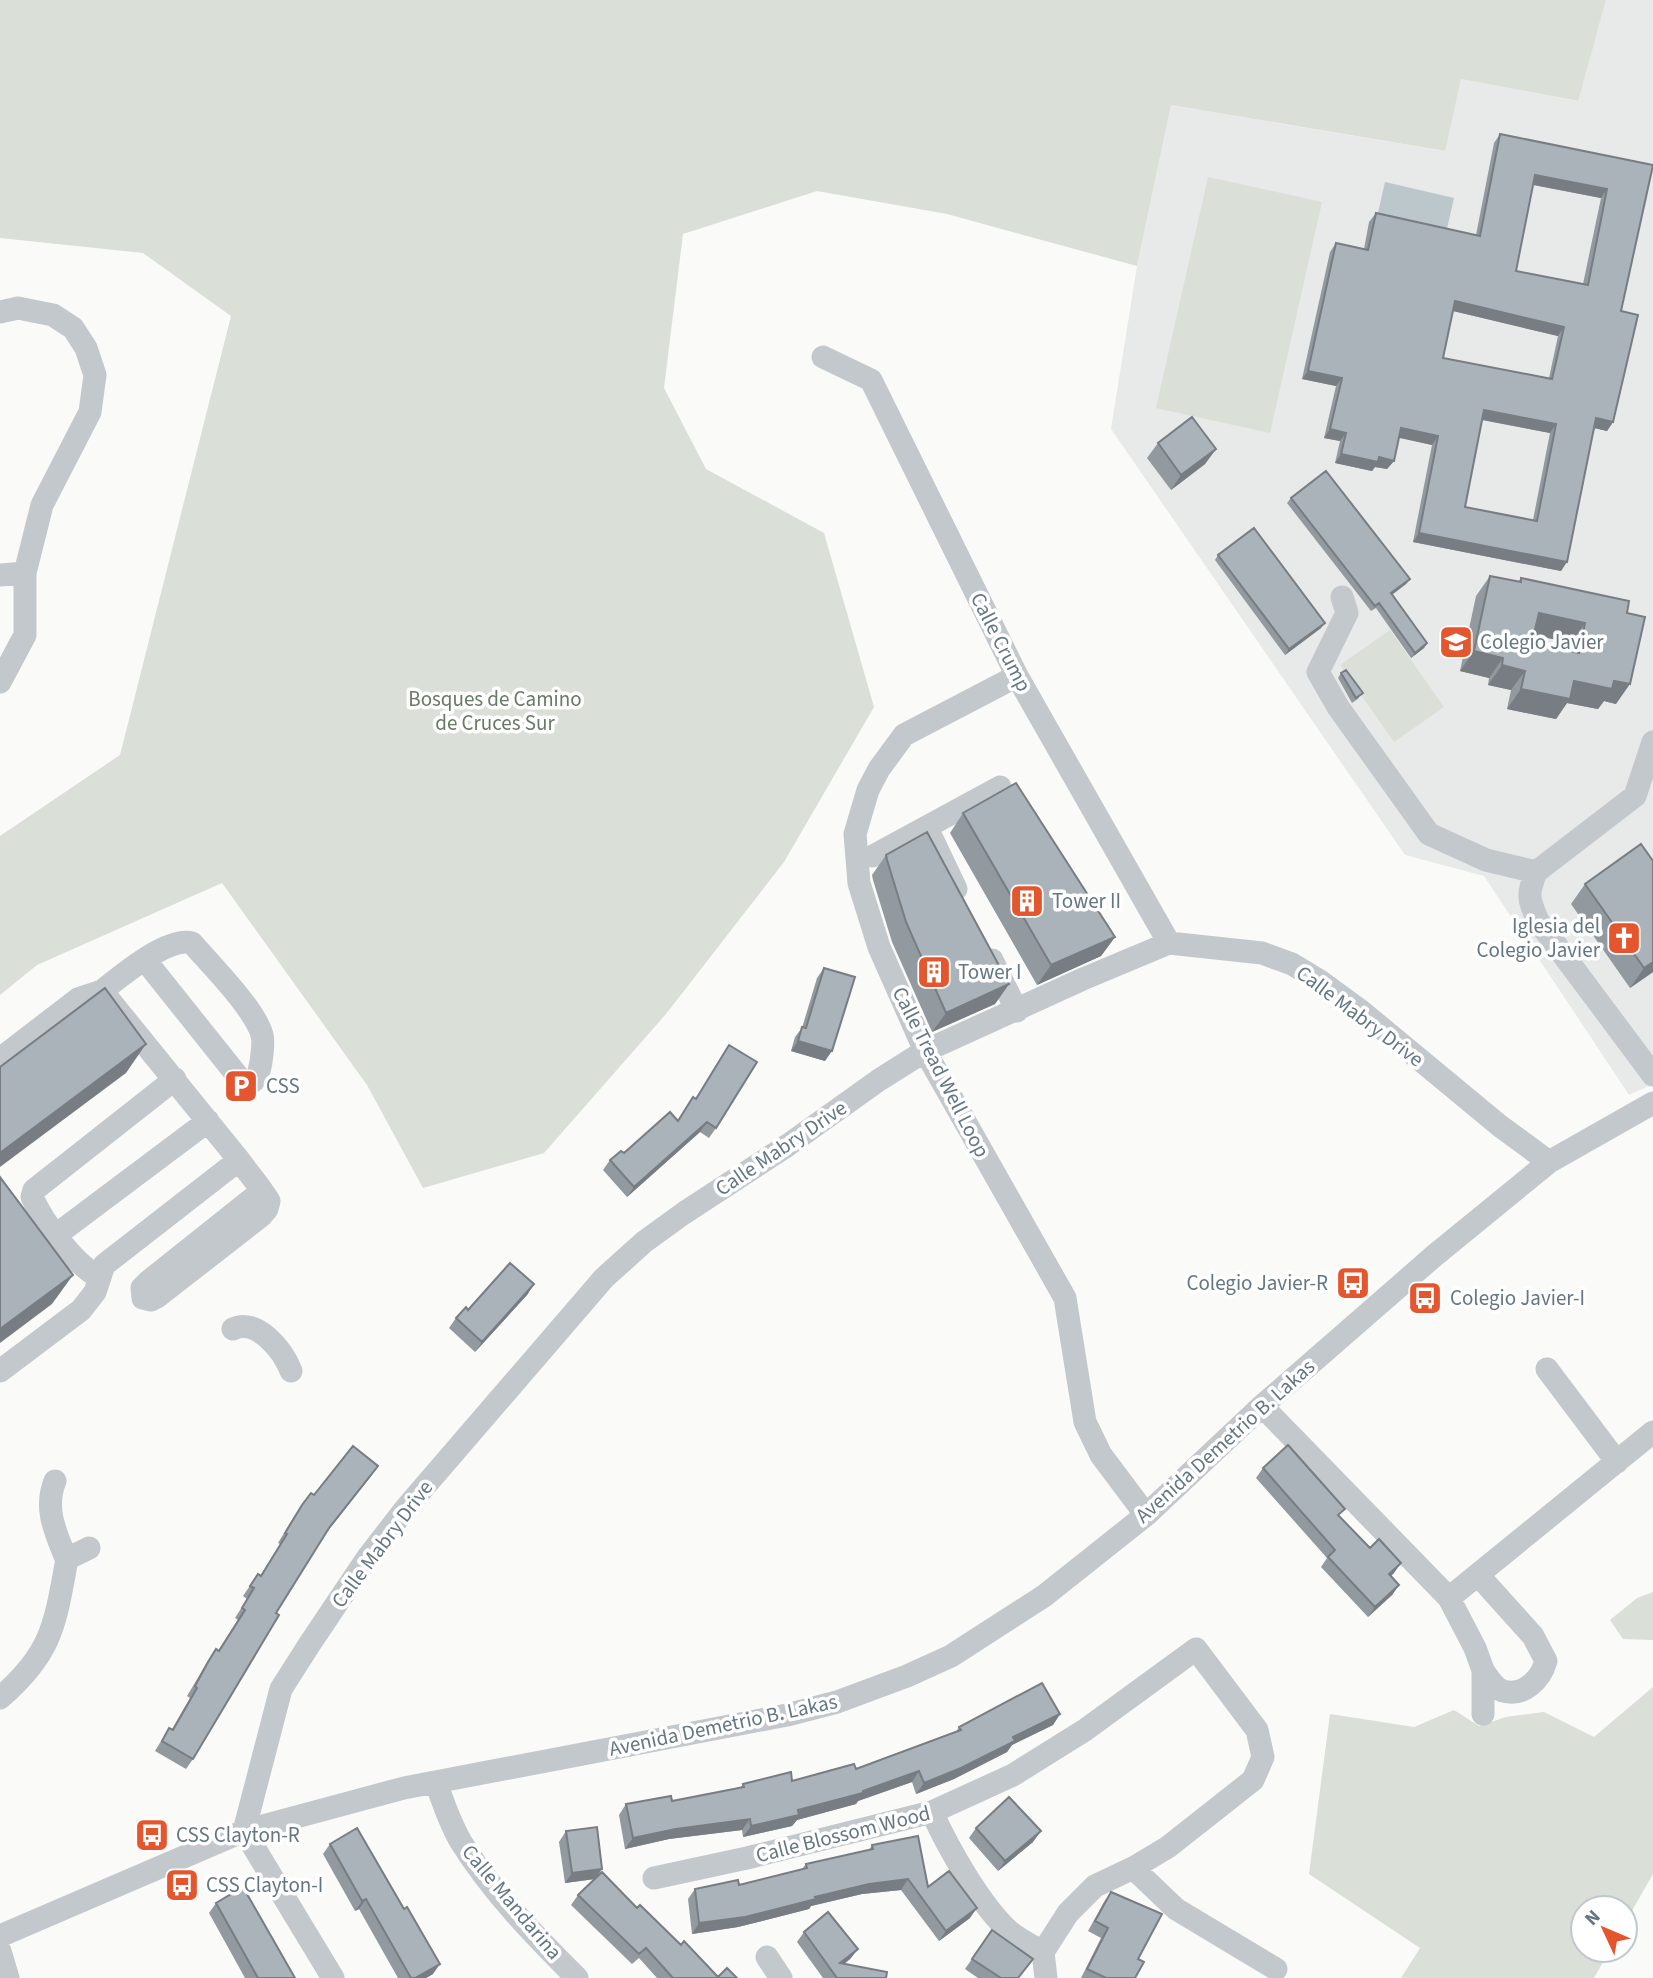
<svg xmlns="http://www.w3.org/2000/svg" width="1653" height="1978" font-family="'Source Sans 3',sans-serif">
	<rect width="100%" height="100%" fill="#fafaf8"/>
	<!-- built -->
	<path fill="#e8e9e9" d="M 1606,0 L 1653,0 L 1653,1084 L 1629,1095 L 1484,876 L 1405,855 L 1111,429 L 1137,266 L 1171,105 L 1444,151 L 1461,79 L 1577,101 Z"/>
	<!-- green -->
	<path fill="#dadfd7" d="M 0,0 L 1606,0 L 1578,101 L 1461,79 L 1445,151 L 1171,105 L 1137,266 L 947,214 L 817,191 L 683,234 L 664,388 L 706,469 L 824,533 L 874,707 L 784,862 L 666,1014 L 544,1153 L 423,1188 L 367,1085 L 222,883 L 37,965 L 0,995 L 0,836 L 120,755 L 231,316 L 143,253 L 0,238 Z
		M 1208,177 L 1322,202 L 1270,433 L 1156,408 Z
		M 1390,630 L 1444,707 L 1394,742 L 1340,665 Z
		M 1653,1592 L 1653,1640 L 1623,1639 L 1610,1620 L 1637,1598 Z
		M 1653,1687 L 1653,1874 L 1625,1923 L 1625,1908 L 1583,1908 L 1583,1950 L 1610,1950 L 1594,1978 L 1401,1978 L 1420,1948 L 1309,1874 L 1330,1714 L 1414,1727 L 1454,1710 L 1479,1726 L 1506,1717 L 1544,1712 L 1594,1737 Z"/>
	<!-- water -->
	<path fill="#bbc7cb" d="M 1385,182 L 1454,198 L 1446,233 L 1377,217 Z"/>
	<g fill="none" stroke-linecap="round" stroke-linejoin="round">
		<!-- minor -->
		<path stroke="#c3c8cc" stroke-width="23" d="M 0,312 L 18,308 L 53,315 L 73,328 L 86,348 L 95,375 L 90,412 L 42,505 L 25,573 L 25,635 L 0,682
			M 823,357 L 871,380 L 1017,676 L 1169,943
			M 0,575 L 25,573
			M 1342,597 L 1347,613 L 1318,672 L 1338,707 L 1429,834 L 1486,860 L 1536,872
			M 1017,676 L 904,735 L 879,769 L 868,790 L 855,834 L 859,883 L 879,947 L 925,1051 L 1065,1298 L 1085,1422 L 1101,1455 L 1146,1515
			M 1653,742 L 1635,796 L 1536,872 C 1527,895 1528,898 1538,921 L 1653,1075
			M 927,828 L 956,889
			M 873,856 L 1000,787
			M 992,960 L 1017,1011
			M 102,991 C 121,976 168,936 192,943 C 211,965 255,1009 262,1035 C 264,1042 262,1054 261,1062 C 259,1072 258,1080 248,1084 L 240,1079 L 145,960
			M 0,1059 L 78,999 L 102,991 L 239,1160 L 104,1265 L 95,1292 L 81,1310 L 0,1371
			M 239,1160 C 249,1174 260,1186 269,1201 L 267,1209 L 261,1216 L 157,1297 L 151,1300 L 143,1298 L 142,1288 L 149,1281 L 262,1191
			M 56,1235 L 208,1121
			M 98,1277 C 73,1262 44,1224 32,1197 L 34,1190 L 175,1079
			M 233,1329 C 256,1317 283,1350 291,1371
			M 1547,1369 L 1617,1462
			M 1262,1406 L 1449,1598 L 1475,1648 L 1483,1670 L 1483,1714
			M 55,1481 C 44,1508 55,1531 65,1556 L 67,1559 L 89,1548
			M 1479,1576 L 1533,1636 L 1546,1661 C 1541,1679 1524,1697 1503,1691 C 1494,1688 1488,1678 1483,1670
			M 1449,1598 L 1653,1432
			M 0,1698 C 53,1652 55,1624 67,1559
			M 436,1782 C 443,1803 450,1823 461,1842 C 492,1892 536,1937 577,1978
			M 932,1812 C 948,1848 981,1906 1010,1932 C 1020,1940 1032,1946 1043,1952
			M 1133,1868 L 1176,1909 L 1276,1969
			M 654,1878 L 747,1858 L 932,1812 L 1013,1775 L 1085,1730 L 1196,1649 L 1257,1730 L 1263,1757 L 1253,1780 L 1168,1847 L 1133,1868 L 1095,1886 L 1068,1913 L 1043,1952
			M 0,1936 L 244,1831 L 404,1788 L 787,1715 L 837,1702 L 907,1676 L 951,1656 L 1044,1596 L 1146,1515 L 1262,1406 L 1434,1256 L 1549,1162 L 1653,1103
			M 0,1951 L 8,1978
			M 1043,1952 L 1046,1978
			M 767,1957 L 781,1978
			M 333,1978 L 244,1831 L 281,1689 L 309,1645 L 368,1557 L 406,1508 L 604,1278 L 644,1242 L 684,1213 L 788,1145 L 879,1080 L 925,1051 L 1083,979 L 1169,943 L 1262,953 L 1292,964 L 1320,981 L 1361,1011 L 1500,1126 L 1549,1162"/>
	</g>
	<!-- wall -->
	<path fill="#929a9f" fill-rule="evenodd" d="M 1500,134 L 1653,165 L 1621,311 L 1613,422 L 1607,431 L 1594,428 L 1561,571 L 1413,542 L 1432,445 L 1399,437 L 1394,461 L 1387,469 L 1375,467 L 1372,471 L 1335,463 L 1340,441 L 1324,438 L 1336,386 L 1302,379 L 1330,252 L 1336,243 L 1364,249 L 1369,222 L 1376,213 L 1476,235 L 1494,143 ZM 1533,185 L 1601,198 L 1583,284 L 1516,271 ZM 1453,311 L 1558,336 L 1549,378 L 1443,358 ZM 1482,420 L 1550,433 L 1533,520 L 1465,507 Z
		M 1158,443 L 1216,449 L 1205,464 L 1171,490 L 1147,458 Z
		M 1291,498 L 1410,579 L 1406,584 L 1392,595 L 1427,643 L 1424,648 L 1411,658 L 1376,608 L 1371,611 L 1287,503 Z
		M 1218,555 L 1321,628 L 1285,655 L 1215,560 Z
		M 1490,576 L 1518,582 L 1521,578 L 1627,613 L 1616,704 L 1604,701 L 1598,709 L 1567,703 L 1556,719 L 1507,709 L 1511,690 L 1488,685 L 1489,678 L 1460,671 L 1476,596 ZM 1534,635 L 1571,643 L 1570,651 L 1532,642 Z
		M 1341,673 L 1359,698 L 1352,703 L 1338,678 Z
		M 963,813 L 1115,937 L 1101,956 L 1037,985 L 950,833 Z
		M 886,855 L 1009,984 L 995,1004 L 932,1032 L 892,942 L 873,880 L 872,875 Z
		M 1585,884 L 1653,972 L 1630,988 L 1571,904 Z
		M 824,968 L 825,1061 L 791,1051 L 795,1037 L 802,1028 L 817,978 Z
		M 729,1045 L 716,1128 L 709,1138 L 700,1132 L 627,1197 L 603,1170 L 610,1160 L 678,1120 L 693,1097 L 696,1098 Z
		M 534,1284 L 527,1295 L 475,1352 L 449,1328 L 456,1318 L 468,1310 Z
		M 1263,1468 L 1339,1516 L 1394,1573 L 1391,1576 L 1399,1585 L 1392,1595 L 1368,1617 L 1321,1567 L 1327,1558 L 1256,1478 Z
		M 371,1476 L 326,1533 L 276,1613 L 193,1759 L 186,1769 L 155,1751 L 169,1728 L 172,1729 L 190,1698 L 187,1696 L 209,1659 L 216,1649 L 218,1651 L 238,1620 L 235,1618 L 247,1599 L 243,1596 L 258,1574 L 261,1576 L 280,1544 L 278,1543 L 295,1515 L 311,1493 L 314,1495 Z
		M 1060,1714 L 1053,1725 L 1012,1745 L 1007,1752 L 954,1779 L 916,1794 L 912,1782 L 858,1801 L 856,1804 L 797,1820 L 792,1826 L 743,1837 L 742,1830 L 669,1839 L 625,1849 L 619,1815 L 626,1804 L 672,1801 L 741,1787 L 743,1784 L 792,1781 L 856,1769 L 956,1732 L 959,1727 Z
		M 976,1828 L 1033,1842 L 998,1871 L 969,1838 Z
		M 566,1831 L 602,1869 L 596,1878 L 637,1908 L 718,1977 L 737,1978 L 657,1978 L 639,1958 L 632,1964 L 571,1905 L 578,1895 L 595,1879 L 565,1883 L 559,1842 Z
		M 330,1844 L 433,1974 L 426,1978 L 398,1978 L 359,1909 L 355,1911 L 323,1854 Z
		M 872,1845 L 970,1918 L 939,1941 L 901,1890 L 862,1894 L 811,1906 L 809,1909 L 738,1927 L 692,1934 L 688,1899 L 695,1889 L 739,1885 L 802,1869 L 806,1864 L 869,1850 Z
		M 1111,1892 L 1138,1959 L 1135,1978 L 1081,1978 L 1101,1938 L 1088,1931 L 1104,1902 Z
		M 216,1903 L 295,1978 L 245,1978 L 209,1913 Z
		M 992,1930 L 1019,1978 L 978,1978 L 965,1969 Z
		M 804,1932 L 858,1949 L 850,1959 L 844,1964 L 886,1978 L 823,1978 L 797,1942 Z"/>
	<!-- shaded-wall -->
	<path fill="#777d82" d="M 1535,175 L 1607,189 L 1601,198 L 1529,184 Z
		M 1455,301 L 1564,327 L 1558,336 L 1449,310 Z
		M 1308,371 L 1342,378 L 1336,386 L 1302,379 Z
		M 1484,410 L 1556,424 L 1550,433 L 1478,419 Z
		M 1596,418 L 1613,422 L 1607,431 L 1590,427 Z
		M 1401,428 L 1438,436 L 1432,445 L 1395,437 Z
		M 1330,429 L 1346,433 L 1340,441 L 1324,438 Z
		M 1216,449 L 1205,464 L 1171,490 L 1181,475 Z
		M 1341,454 L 1379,457 L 1394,461 L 1387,469 L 1375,467 L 1372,471 L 1335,463 Z
		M 1419,533 L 1567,562 L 1561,571 L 1413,542 Z
		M 1410,579 L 1406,584 L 1387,598 L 1391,593 Z
		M 1539,613 L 1585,623 L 1571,643 L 1525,633 Z
		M 1325,623 L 1321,628 L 1285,655 L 1289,649 Z
		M 1427,643 L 1424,648 L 1411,658 L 1415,653 Z
		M 1474,651 L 1503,658 L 1489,678 L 1460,671 Z
		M 1502,665 L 1525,671 L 1511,690 L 1488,685 Z
		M 1574,681 L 1614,681 L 1630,684 L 1616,704 L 1604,701 L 1598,709 L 1567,703 L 1556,719 L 1507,709 L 1521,689 Z
		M 1115,937 L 1101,956 L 1037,985 L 1051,965 Z
		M 1653,962 L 1653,972 L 1630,988 L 1644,968 Z
		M 1009,984 L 995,1004 L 932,1032 L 946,1013 Z
		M 798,1041 L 832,1051 L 825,1061 L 791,1051 Z
		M 146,1044 L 126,1073 L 0,1167 L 0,1153 Z
		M 707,1122 L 700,1132 L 627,1197 L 634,1187 Z
		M 73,1275 L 52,1304 L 0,1343 L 0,1329 Z
		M 534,1284 L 527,1295 L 475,1352 L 482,1342 Z
		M 378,1466 L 371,1476 L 322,1538 L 329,1528 Z
		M 1401,1563 L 1394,1573 L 1382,1584 L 1389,1574 Z
		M 1399,1585 L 1392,1595 L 1368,1617 L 1375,1607 Z
		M 1060,1714 L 1053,1725 L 1012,1745 L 1007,1752 L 954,1779 L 916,1794 L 924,1783 Z
		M 919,1771 L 912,1782 L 858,1801 L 856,1804 L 797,1820 L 792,1826 L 743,1837 L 751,1826 L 798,1810 L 863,1791 Z
		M 750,1819 L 742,1830 L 669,1839 L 625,1849 L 633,1838 L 676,1829 Z
		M 1041,1831 L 1033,1842 L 998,1871 L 1005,1861 Z
		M 602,1869 L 595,1879 L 565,1883 L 572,1873 Z
		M 908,1879 L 901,1890 L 862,1894 L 811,1906 L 809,1909 L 738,1927 L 692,1934 L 699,1923 L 869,1884 Z
		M 366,1899 L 359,1909 L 355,1911 L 362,1901 Z
		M 977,1908 L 970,1918 L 939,1941 L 946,1931 Z
		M 858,1949 L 850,1959 L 833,1973 L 840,1963 Z
		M 440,1964 L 433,1974 L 426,1978 L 415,1978 Z"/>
	<!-- building -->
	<path fill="#aab3b9" stroke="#777d82" stroke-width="2" fill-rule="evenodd" d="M 1500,134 L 1653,165 L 1621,311 L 1638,315 L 1613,422 L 1596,418 L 1567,562 L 1419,533 L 1438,436 L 1401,428 L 1394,461 L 1379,457 L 1378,462 L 1341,454 L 1346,433 L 1330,429 L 1342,378 L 1308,371 L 1336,243 L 1368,250 L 1376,213 L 1480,236 ZM 1535,175 L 1607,189 L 1588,285 L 1516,271 ZM 1455,301 L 1564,327 L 1552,379 L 1443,358 ZM 1484,410 L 1556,424 L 1537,521 L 1465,507 Z
		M 1192,417 L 1216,449 L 1181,475 L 1158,443 Z
		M 1326,471 L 1410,579 L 1391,593 L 1427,643 L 1415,653 L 1379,603 L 1375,606 L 1291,498 Z
		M 1254,528 L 1325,623 L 1289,649 L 1218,555 Z
		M 1490,576 L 1521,582 L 1521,578 L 1629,601 L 1627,613 L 1645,617 L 1630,684 L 1614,681 L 1612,689 L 1574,681 L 1570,699 L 1521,689 L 1525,671 L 1502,665 L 1503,658 L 1474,651 ZM 1539,613 L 1585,623 L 1579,653 L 1532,642 Z
		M 1346,670 L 1363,693 L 1356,698 L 1341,673 Z
		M 1016,783 L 1115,937 L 1051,965 L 963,813 Z
		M 927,832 L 1009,984 L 946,1013 L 906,922 L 887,860 L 886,855 Z
		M 1641,844 L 1653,861 L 1653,962 L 1644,968 L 1585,884 Z
		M 824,968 L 855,977 L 832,1051 L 798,1041 L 802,1027 L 806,1028 Z
		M 105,988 L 146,1044 L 0,1153 L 0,1067 Z
		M 729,1045 L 757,1062 L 716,1128 L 707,1122 L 634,1187 L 610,1160 L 621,1151 L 624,1153 L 670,1112 L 678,1121 L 693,1097 L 696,1099 Z
		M 0,1177 L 73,1275 L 0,1329 Z
		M 510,1263 L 534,1284 L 482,1342 L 456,1318 L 466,1307 L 468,1310 Z
		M 1288,1445 L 1345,1509 L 1338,1515 L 1370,1548 L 1379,1539 L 1401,1563 L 1389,1574 L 1399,1585 L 1375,1607 L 1328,1557 L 1335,1550 L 1263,1468 Z
		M 353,1446 L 378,1466 L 329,1528 L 276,1613 L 279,1615 L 193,1759 L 162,1741 L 169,1728 L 173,1730 L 197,1688 L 195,1686 L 208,1662 L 216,1649 L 219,1651 L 245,1610 L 242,1608 L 254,1588 L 250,1586 L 258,1574 L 261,1576 L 287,1534 L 285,1533 L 302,1505 L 311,1493 L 314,1495 Z
		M 1042,1683 L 1060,1714 L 1013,1737 L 1015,1741 L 961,1768 L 924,1783 L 919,1771 L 863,1791 L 863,1793 L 798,1810 L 799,1815 L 751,1826 L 750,1819 L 676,1829 L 633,1838 L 626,1804 L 671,1796 L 672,1801 L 744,1787 L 743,1784 L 791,1772 L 792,1781 L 854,1764 L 856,1769 L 961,1730 L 959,1727 Z
		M 1009,1797 L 1041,1831 L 1005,1861 L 976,1828 Z
		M 597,1827 L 602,1869 L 572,1873 L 566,1831 Z
		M 357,1828 L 404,1909 L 407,1907 L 440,1964 L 415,1978 L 411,1978 L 366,1899 L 362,1901 L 330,1844 Z
		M 918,1836 L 928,1887 L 949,1871 L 977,1908 L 946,1931 L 908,1879 L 869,1884 L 815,1897 L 816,1899 L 745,1917 L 699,1923 L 695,1889 L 738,1880 L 739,1885 L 807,1868 L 806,1864 L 873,1849 L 872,1845 Z
		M 602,1872 L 637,1908 L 640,1905 L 681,1945 L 684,1941 L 718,1977 L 727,1968 L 737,1978 L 673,1978 L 646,1948 L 639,1954 L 578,1895 Z
		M 243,1887 L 295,1978 L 258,1978 L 216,1903 Z
		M 1111,1892 L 1162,1914 L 1138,1959 L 1144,1962 L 1135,1978 L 1106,1978 L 1087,1969 L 1108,1928 L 1095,1921 Z
		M 828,1912 L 858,1949 L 840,1963 L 887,1972 L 886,1978 L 837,1978 L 804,1932 Z
		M 992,1930 L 1033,1959 L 1018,1978 L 1001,1978 L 972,1959 Z"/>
	<!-- icons -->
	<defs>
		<g id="school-square" transform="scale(1.75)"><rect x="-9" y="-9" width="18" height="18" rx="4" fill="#e4572e" stroke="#fff"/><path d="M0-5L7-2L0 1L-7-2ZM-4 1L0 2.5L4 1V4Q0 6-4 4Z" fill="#fff"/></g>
		<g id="building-square" transform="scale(1.75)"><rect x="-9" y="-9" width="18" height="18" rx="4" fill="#e4572e" stroke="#fff"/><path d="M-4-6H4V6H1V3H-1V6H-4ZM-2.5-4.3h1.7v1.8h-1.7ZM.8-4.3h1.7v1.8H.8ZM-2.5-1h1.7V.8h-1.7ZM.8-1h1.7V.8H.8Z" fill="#fff"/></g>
		<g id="church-square" transform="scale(1.75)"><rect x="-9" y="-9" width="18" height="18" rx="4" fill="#e4572e" stroke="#fff"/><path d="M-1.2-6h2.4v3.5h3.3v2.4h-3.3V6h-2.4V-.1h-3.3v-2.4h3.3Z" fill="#fff"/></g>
		<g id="parking-square" transform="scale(1.75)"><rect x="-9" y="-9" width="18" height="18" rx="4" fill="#e4572e" stroke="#fff"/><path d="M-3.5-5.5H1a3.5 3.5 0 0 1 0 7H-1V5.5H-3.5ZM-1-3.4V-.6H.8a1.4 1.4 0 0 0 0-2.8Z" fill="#fff"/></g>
		<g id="bus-square" transform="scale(1.75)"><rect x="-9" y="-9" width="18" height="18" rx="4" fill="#e4572e" stroke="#fff"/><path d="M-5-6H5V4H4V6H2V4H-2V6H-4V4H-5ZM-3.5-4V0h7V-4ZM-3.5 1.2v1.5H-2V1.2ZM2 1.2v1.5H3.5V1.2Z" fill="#fff"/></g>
	</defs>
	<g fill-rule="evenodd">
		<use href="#school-square" x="1456" y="642"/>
		<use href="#building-square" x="1027" y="901"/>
		<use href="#church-square" x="1624" y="938"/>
		<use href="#building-square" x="934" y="972"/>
		<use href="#parking-square" x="241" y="1086"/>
		<use href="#bus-square" x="1353" y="1283"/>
		<use href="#bus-square" x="1425" y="1298"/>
		<use href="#bus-square" x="152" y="1835"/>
		<use href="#bus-square" x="182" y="1885"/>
	</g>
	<g text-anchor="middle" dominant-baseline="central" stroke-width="7" stroke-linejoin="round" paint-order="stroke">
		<!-- street labels -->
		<g font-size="21" fill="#657683" stroke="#fff">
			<text transform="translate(1001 642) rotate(63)">Calle Crump</text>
			<text transform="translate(1360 1016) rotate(37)">Calle Mabry Drive</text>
			<text transform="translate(941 1072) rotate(63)">Calle Tread Well Loop</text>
			<text transform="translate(781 1148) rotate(-34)">Calle Mabry Drive</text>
			<text transform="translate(1225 1441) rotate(-42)">Avenida Demetrio B. Lakas</text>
			<text transform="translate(382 1544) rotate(-53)">Calle Mabry Drive</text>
			<text transform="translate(723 1725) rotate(-12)">Avenida Demetrio B. Lakas</text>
			<text transform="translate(843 1834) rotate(-14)">Calle Blossom Wood</text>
			<text transform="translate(512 1902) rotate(50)">Calle Mandarina</text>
		</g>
		<!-- poi labels -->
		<g font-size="21" fill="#657683" stroke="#fff" text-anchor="start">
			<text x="1480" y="642">Colegio Javier</text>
			<text x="1052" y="901">Tower II</text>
			<text x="1600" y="926" text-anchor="end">Iglesia del<tspan x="1600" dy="24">Colegio Javier</tspan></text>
			<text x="958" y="972">Tower I</text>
			<text x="266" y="1086">CSS</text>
			<text x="1328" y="1283" text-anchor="end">Colegio Javier-R</text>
			<text x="1450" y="1298">Colegio Javier-I</text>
			<text x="176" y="1835">CSS Clayton-R</text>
			<text x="206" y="1885">CSS Clayton-I</text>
		</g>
		<!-- park labels -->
		<g font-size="21" fill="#687a64" stroke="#fff">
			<text x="495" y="699">Bosques de Camino<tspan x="495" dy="24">de Cruces Sur</tspan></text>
		</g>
	</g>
	<!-- north arrow -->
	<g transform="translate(1604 1929) rotate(314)"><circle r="33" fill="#ffffff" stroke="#c1c8cd" stroke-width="2"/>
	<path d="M0-5L12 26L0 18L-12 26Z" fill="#e4572e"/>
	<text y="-10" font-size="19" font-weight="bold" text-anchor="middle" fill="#657683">N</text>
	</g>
</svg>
